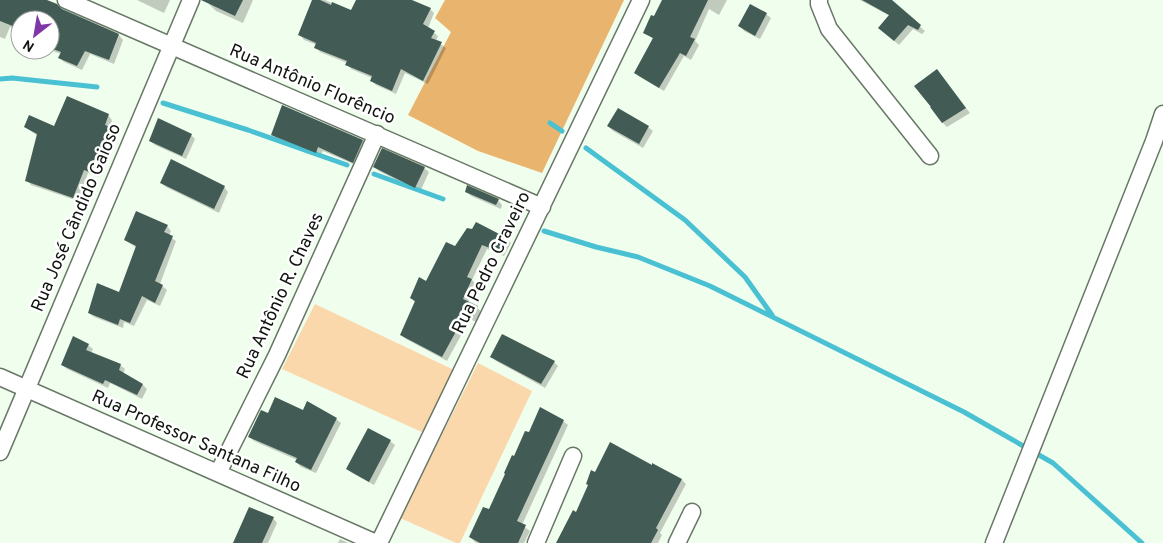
<svg xmlns="http://www.w3.org/2000/svg" width="1163" height="543" font-family="Overpass,sans-serif">
	<rect width="100%" height="100%" fill="#f0feee"/>
	<!-- green -->
	<path fill="#fbd8ab" d="M 315,304 L 454,370 L 424,433 L 282,369 Z
		M 478,363 L 532,391 L 460,543 L 456,543 L 400,518 Z"/>
	<!-- forest -->
	<path fill="#e9b56e" d="M 445,0 L 624,0 L 542,173 L 478,151 L 408,115 L 451,32 L 435,18 Z"/>
	<!-- shadow -->
	<path fill="#0003" d="M 0,0 L 43,0 L 62,11 L 119,35 L 123,40 L 114,64 L 90,54 L 82,70 L 64,62 L 59,58 L 61,54 L 50,50 L 50,20 L 20,20 L 20,30 L 10,27 L 5,39 L 0,37 Z
		M 137,0 L 170,0 L 164,13 Z
		M 211,0 L 253,0 L 243,23 L 216,11 L 209,4 Z
		M 313,0 L 325,0 L 352,12 L 357,0 L 409,0 L 430,9 L 434,13 L 428,28 L 438,36 L 436,41 L 446,48 L 428,84 L 405,73 L 396,94 L 376,85 L 371,80 L 372,78 L 351,69 L 347,63 L 320,52 L 316,48 L 317,45 L 304,40 L 300,35 Z
		M 663,0 L 727,0 L 719,15 L 709,9 L 695,41 L 699,45 L 691,60 L 684,56 L 664,91 L 640,77 L 635,73 L 653,39 L 645,32 Z
		M 860,0 L 890,0 L 925,31 L 922,34 L 913,29 L 899,45 L 884,32 L 890,16 Z
		M 766,14 L 771,18 L 760,39 L 744,31 L 740,26 Z
		M 937,70 L 970,113 L 947,127 L 942,122 Z
		M 283,107 L 363,141 L 367,146 L 358,166 L 323,151 L 320,156 L 277,140 L 273,135 Z
		M 108,115 L 112,120 L 110,128 L 118,133 L 99,177 L 88,173 L 78,201 L 31,185 L 27,180 L 38,136 L 25,127 L 55,127 Z
		M 608,126 L 648,127 L 653,131 L 643,148 L 613,131 Z
		M 191,135 L 195,139 L 186,159 L 155,145 L 150,141 Z
		M 374,167 L 424,168 L 429,172 L 420,192 L 379,171 Z
		M 162,183 L 224,187 L 228,192 L 219,213 L 166,187 Z
		M 466,191 L 498,200 L 502,205 L 501,209 L 471,196 Z
		M 167,226 L 171,231 L 169,236 L 176,241 L 160,284 L 167,290 L 160,306 L 147,300 L 134,326 L 124,322 L 123,328 L 94,317 L 89,313 L 119,293 L 137,248 L 125,240 Z
		M 507,239 L 511,243 L 504,256 L 487,249 L 472,280 L 476,284 L 468,303 L 477,307 L 481,312 L 476,322 L 470,319 L 447,361 L 406,339 L 401,335 L 416,303 L 411,298 L 455,248 Z
		M 88,345 L 93,349 L 91,353 L 120,365 L 125,369 L 123,374 L 143,385 L 147,389 L 142,399 L 110,383 L 108,388 L 67,369 L 62,365 Z
		M 492,357 L 554,362 L 558,366 L 545,388 L 496,361 Z
		M 303,411 L 336,419 L 341,423 L 316,473 L 301,467 L 296,462 L 297,460 L 254,441 L 250,437 L 269,415 Z
		M 563,421 L 568,425 L 522,525 L 530,531 L 524,543 L 477,543 L 475,542 L 470,537 L 489,511 L 515,457 L 530,434 Z
		M 390,441 L 395,445 L 374,485 L 352,473 L 347,469 Z
		M 653,465 L 682,480 L 686,484 L 660,533 L 662,535 L 658,543 L 557,543 L 577,513 L 595,474 L 652,466 Z
		M 273,518 L 277,523 L 268,543 L 235,543 Z
		M 340,539 L 348,543 L 338,543 Z"/>
	<g fill="none" stroke-linecap="round" stroke-linejoin="round">
		<!-- stream -->
		<path stroke="#4ac0d3" stroke-width="5" d="M 0,79 L 12,78 L 97,87
			M 163,103 L 248,130 L 347,165
			M 550,123 L 562,131
			M 586,148 L 685,220 L 745,277 L 772,315
			M 374,174 L 443,199
			M 544,231 L 596,247 L 638,257 L 710,286 L 964,412 L 1053,463 L 1142,543"/>
	</g>
	<!-- building -->
	<path fill="#425c55" d="M 0,0 L 47,0 L 57,4 L 62,9 L 119,34 L 109,60 L 85,51 L 77,66 L 58,58 L 61,52 L 50,48 L 50,20 L 18,20 L 15,27 L 0,21 Z
		M 201,0 L 243,0 L 235,16 Z
		M 312,0 L 320,0 L 331,5 L 332,2 L 351,10 L 356,0 L 412,0 L 431,8 L 423,24 L 435,31 L 431,38 L 442,42 L 423,81 L 401,69 L 392,91 L 370,81 L 372,76 L 345,65 L 347,61 L 314,48 L 316,43 L 298,35 Z
		M 662,0 L 708,0 L 690,37 L 695,39 L 686,56 L 680,53 L 659,88 L 634,73 L 653,38 L 643,33 L 651,15 L 654,16 Z
		M 862,0 L 892,0 L 921,25 L 918,30 L 908,25 L 894,41 L 878,28 L 889,15 Z
		M 750,4 L 767,13 L 755,36 L 738,26 Z
		M 937,69 L 966,108 L 942,123 L 930,107 L 931,107 L 914,86 Z
		M 67,96 L 109,114 L 105,125 L 114,128 L 95,174 L 84,170 L 73,198 L 25,181 L 37,134 L 24,127 L 29,115 L 54,126 Z
		M 282,105 L 363,140 L 353,163 L 318,147 L 316,153 L 271,135 Z
		M 618,108 L 649,126 L 639,144 L 607,126 Z
		M 158,118 L 192,134 L 182,156 L 149,141 Z
		M 382,148 L 425,167 L 415,188 L 373,167 Z
		M 171,159 L 225,186 L 214,209 L 160,183 Z
		M 467,185 L 499,199 L 496,205 L 465,192 Z
		M 136,211 L 168,225 L 164,232 L 173,236 L 155,281 L 163,285 L 155,303 L 142,296 L 130,323 L 120,319 L 118,325 L 88,313 L 97,283 L 119,292 L 136,246 L 124,240 Z
		M 476,222 L 507,238 L 500,252 L 482,245 L 467,277 L 472,279 L 463,299 L 478,306 L 472,319 L 465,315 L 442,357 L 400,335 L 415,301 L 410,298 L 419,277 L 426,281 L 446,242 L 455,246 L 467,228 L 472,229 Z
		M 502,334 L 555,361 L 541,384 L 490,357 Z
		M 73,336 L 89,344 L 86,350 L 121,364 L 119,370 L 143,384 L 137,395 L 105,380 L 103,384 L 61,365 Z
		M 275,397 L 303,410 L 307,401 L 337,418 L 311,470 L 295,462 L 297,458 L 248,437 L 261,410 L 268,413 Z
		M 540,407 L 564,420 L 517,521 L 526,525 L 518,543 L 480,543 L 469,537 L 483,507 L 489,509 L 505,474 L 504,473 L 512,455 L 514,456 L 525,431 L 529,432 Z
		M 368,428 L 391,440 L 369,482 L 346,469 Z
		M 610,442 L 652,465 L 652,463 L 682,479 L 656,528 L 658,530 L 651,543 L 556,543 L 573,510 L 576,512 L 588,485 L 586,484 L 591,470 L 595,472 Z
		M 249,507 L 274,517 L 262,543 L 233,543 Z"/>
	<g fill="none" stroke-linecap="round" stroke-linejoin="round">
		<!-- street casing -->
		<g stroke="#687866" stroke-width="19">
			<path id="street" d="M 66,0 L 542,207
				M 819,0 L 819,4 L 829,29 L 930,156
				M 0,377 L 376,543
				M 0,452 L 191,0
				M 218,473 L 277,355 L 377,134
				M 379,543 L 641,0
				M 536,543 L 573,456
				M 677,543 L 692,512
				M 994,543 L 1154,141 L 1163,114"/>
		</g>
		<!-- street -->
		<use href="#street" stroke="#fff" stroke-width="16"/>
	</g>
	<g text-anchor="middle" dominant-baseline="central" stroke-width="5" stroke-linejoin="round" paint-order="stroke">
		<!-- street labels -->
		<g font-size="18" fill="#10160f" stroke="#fff">
			<text transform="translate(312 85) rotate(23)">Rua Antônio Florêncio</text>
			<text transform="translate(77 218) rotate(-67)">Rua José Cândido Gaioso</text>
			<text transform="translate(492 263) rotate(-64)">Rua Pedro Craveiro</text>
			<text transform="translate(281 296) rotate(-65)">Rua Antônio R. Chaves</text>
			<text transform="translate(196 442) rotate(24)">Rua Professor Santana Filho</text>
		</g>
	</g>
	<!-- north arrow -->
	<g transform="translate(35 35) rotate(211)"><circle r="24" fill="#ffffff" stroke="#9fa29f"/>
	<path d="M0-4L9 19L0 12L-9 19Z" fill="#8136a8"/>
	<text y="-8" font-size="14" font-weight="bold" text-anchor="middle" fill="#10160f">N</text>
	</g>
</svg>
